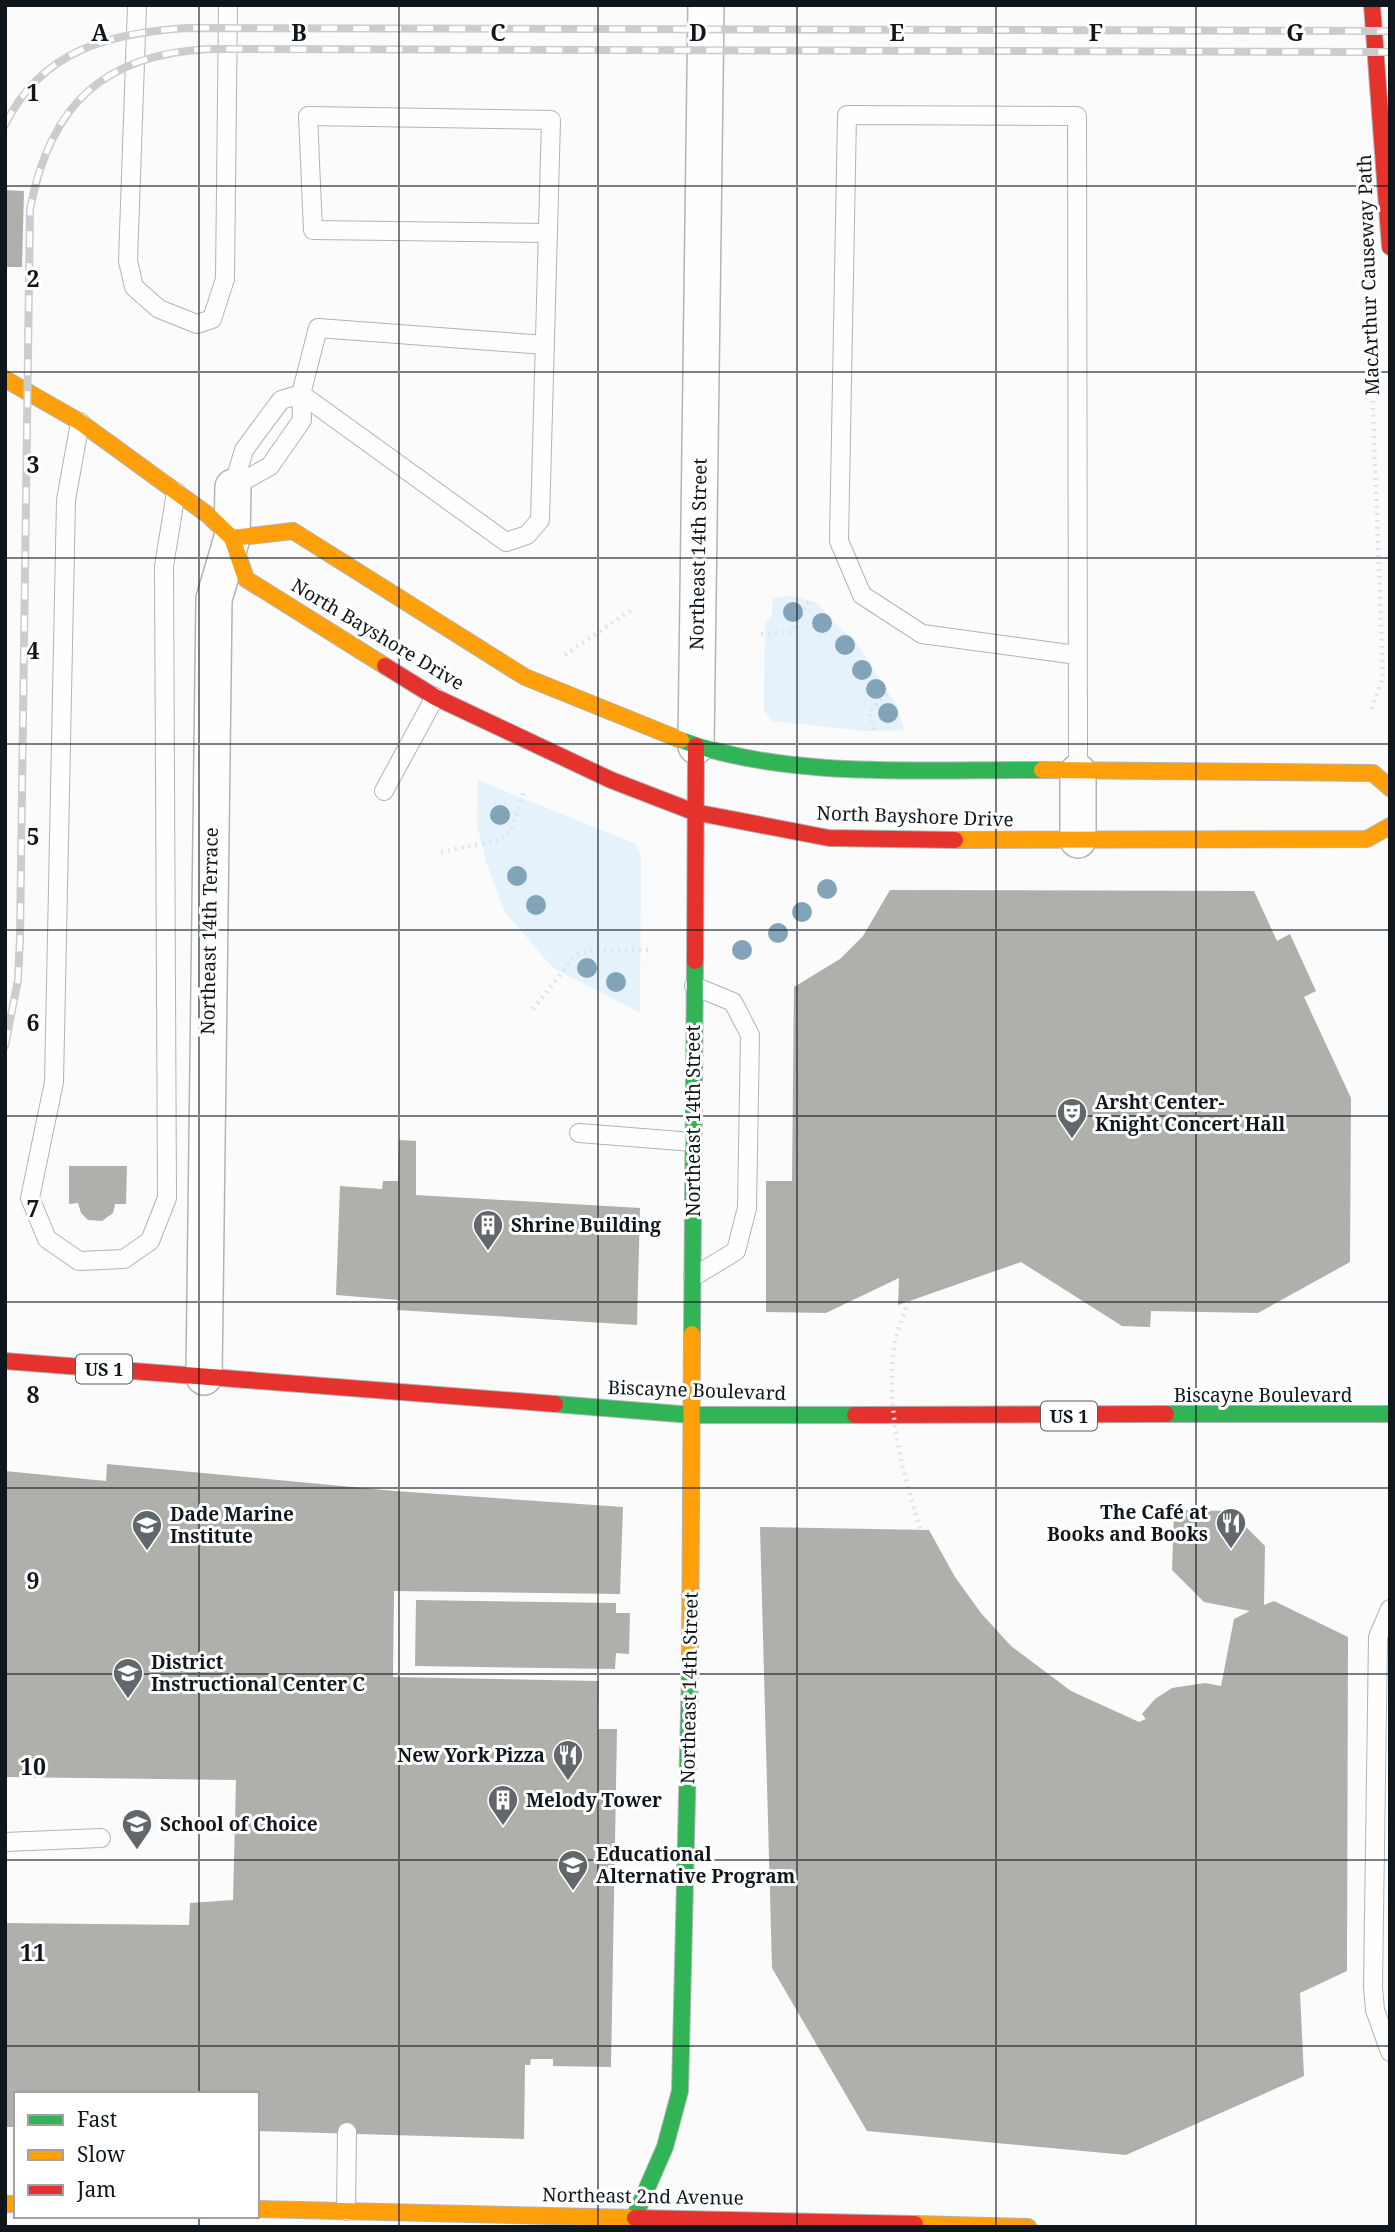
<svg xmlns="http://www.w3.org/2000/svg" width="1395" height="2232" font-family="'Noto Serif',serif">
	<rect width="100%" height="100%" fill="#fbfbfb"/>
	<!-- green -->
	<path fill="#e5f2fb" d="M 792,596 L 815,602 L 860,648 L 898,708 L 904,730 L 866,731 L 771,721 L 764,709 L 765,624 L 772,614 L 773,598 Z
		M 478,780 L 636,844 L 641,856 L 640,1013 L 553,968 L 505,912 L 487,865 L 477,825 Z"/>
	<!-- building -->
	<path fill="#afafab" d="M 5,190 L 24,191 L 22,267 L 5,267 Z
		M 890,890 L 1254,891 L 1277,941 L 1290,934 L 1316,991 L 1304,997 L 1351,1098 L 1350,1262 L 1258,1313 L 1151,1311 L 1150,1327 L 1122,1326 L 1021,1262 L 898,1305 L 899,1278 L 826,1313 L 766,1312 L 766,1181 L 792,1181 L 794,987 L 840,959 L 863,936 Z
		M 399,1140 L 416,1141 L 416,1195 L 640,1208 L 637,1325 L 397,1310 L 398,1300 L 336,1295 L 340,1186 L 382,1189 L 383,1181 L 398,1181 Z
		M 69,1166 L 127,1166 L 126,1204 L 115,1204 L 113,1213 L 102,1221 L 88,1220 L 81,1213 L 78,1203 L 69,1204 Z
		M 107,1464 L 395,1491 L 623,1507 L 620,1594 L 394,1591 L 393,1677 L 599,1681 L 598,1729 L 617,1729 L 611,2067 L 553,2066 L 553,2059 L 531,2059 L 530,2065 L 525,2065 L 524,2139 L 257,2131 L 257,2094 L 16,2094 L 16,2127 L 5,2127 L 5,1923 L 189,1925 L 190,1903 L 233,1900 L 236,1780 L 5,1777 L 5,1471 L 106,1481 Z
		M 1174,1510 L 1230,1511 L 1265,1546 L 1264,1605 L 1274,1601 L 1348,1637 L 1347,1971 L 1300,1993 L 1304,2076 L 1126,2155 L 867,2131 L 772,1968 L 760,1527 L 929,1530 L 955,1577 L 981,1613 L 1011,1646 L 1071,1691 L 1139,1722 L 1146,1719 L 1142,1714 L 1155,1699 L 1172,1688 L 1205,1683 L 1221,1686 L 1234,1619 L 1250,1611 L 1204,1602 L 1172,1570 Z
		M 416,1600 L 616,1603 L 616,1613 L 630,1613 L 629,1654 L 616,1653 L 615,1669 L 415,1666 Z"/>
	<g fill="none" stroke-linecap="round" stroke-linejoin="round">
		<!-- lane casing -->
		<g stroke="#b0b4b7" stroke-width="20">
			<path id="lane" d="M 137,5 L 128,261 L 134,287 L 159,309 L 197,324 L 212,319 L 225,279 L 228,5
				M 545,345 L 318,328 L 301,394 L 506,542 L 527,535 L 540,520 C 544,387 547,253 551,120 L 308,116 L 313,230 L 548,233
				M 301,394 L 302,420 L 270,466 L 233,487 L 244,450 L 281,400 Z
				M 80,422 L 66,500 L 54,1082 L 30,1198 L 47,1239 L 79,1261 L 124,1259 L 150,1241 L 167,1198 L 164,566 L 176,492
				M 1077,655 L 922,634 L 862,595 L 839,541 L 847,115 L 1077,116 L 1078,736 L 1078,772
				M 384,791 L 435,697
				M 579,1133 L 693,1142
				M 693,1277 L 736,1251 L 747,1208 L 750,1035 L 733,1002 L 694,986
				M 1390,1609 L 1378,1637 L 1373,1987 L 1375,2010 L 1390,2052
				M 5,1842 L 101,1838
				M 346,2211 L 347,2132"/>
		</g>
		<!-- street casing -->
		<g stroke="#b0b4b7" stroke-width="38">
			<path id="street" d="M 696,746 L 706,5
				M 1078,772 L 1078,840
				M 204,1377 L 214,599 L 232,538 L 233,487"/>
		</g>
		<!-- fast casing -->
		<g stroke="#b0b4b7" stroke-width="18">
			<path id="fast" d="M 681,740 C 787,780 930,769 1042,770
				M 692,1334 L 695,961
				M 555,1404 L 692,1415 L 855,1415
				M 1166,1414 L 1390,1414
				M 630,2227 L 665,2147 L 680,2091 L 690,1672"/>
		</g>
		<!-- slow casing -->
		<g stroke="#b0b4b7" stroke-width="18">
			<path id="slow" d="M 5,379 L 80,422 L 208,515 L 232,538 L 246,579 L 385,666
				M 232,538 L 293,531 L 525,677 L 681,740
				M 1042,770 L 1373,773 L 1390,788
				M 955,840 L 1367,839 L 1390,826
				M 690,1672 L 692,1334
				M 5,2204 L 16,2204
				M 257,2209 L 635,2218
				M 915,2224 L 1028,2227"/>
		</g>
		<!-- jam casing -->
		<g stroke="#b0b4b7" stroke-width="18">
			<path id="jam" d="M 1372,5 L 1390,247
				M 385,666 L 435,697 L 611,780 L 694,812 L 829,838 L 955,840
				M 695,961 L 696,746
				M 5,1361 L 555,1404
				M 855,1415 L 1166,1414
				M 635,2218 L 915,2224"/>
		</g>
		<!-- path -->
		<path stroke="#e3e3e3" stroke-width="4.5" stroke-dasharray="2 5" stroke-linecap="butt" d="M 1368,275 L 1383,677 L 1371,710
			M 761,634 L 791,632 L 810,600
			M 565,655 L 631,610
			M 873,730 L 869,711 L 888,693
			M 441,852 L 500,840 L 511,831 L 524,791
			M 533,1009 L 576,955 L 589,950 L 650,950"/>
		<!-- lane -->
		<use href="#lane" stroke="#fefefe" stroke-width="18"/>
		<!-- street -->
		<use href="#street" stroke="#fefefe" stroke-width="35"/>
		<!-- fast -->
		<use href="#fast" stroke="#30b455" stroke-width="16"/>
		<!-- slow -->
		<use href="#slow" stroke="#ff9f0a" stroke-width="16"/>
		<!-- jam -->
		<use href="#jam" stroke="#e5322d" stroke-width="16"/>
		<!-- rail casing -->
		<g stroke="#cbcccd" stroke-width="8">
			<path id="rail" d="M 5,125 C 41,50 110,33 187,28 L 1390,31
				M 5,1046 L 18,980 L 20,938 L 30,209 C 50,105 103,54 210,49 L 1390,52"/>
		</g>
		<!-- rail -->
		<use href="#rail" stroke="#fff" stroke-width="5" stroke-dasharray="16" stroke-linecap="butt"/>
		<!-- path-bridge -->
		<path stroke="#e3e3e3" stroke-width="4.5" stroke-dasharray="2 5" stroke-linecap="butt" d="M 908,1301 C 904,1316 896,1332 894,1348 C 886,1411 902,1470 920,1529"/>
	</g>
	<!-- trees -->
	<g fill="#82a4b9">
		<circle cx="793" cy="612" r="10"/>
		<circle cx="822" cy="623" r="10"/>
		<circle cx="845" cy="645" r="10"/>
		<circle cx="862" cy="670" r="10"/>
		<circle cx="876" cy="689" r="10"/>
		<circle cx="888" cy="713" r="10"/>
		<circle cx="500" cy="815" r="10"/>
		<circle cx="517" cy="876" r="10"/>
		<circle cx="827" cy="889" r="10"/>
		<circle cx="536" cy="905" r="10"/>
		<circle cx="802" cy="912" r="10"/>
		<circle cx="778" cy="933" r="10"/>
		<circle cx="742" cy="950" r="10"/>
		<circle cx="587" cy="968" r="10"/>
		<circle cx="616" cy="982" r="10"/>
	</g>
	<!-- grid -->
	<path fill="none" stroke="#0f171d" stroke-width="2" stroke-opacity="0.55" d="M 199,5 L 199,2094M 399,5 L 399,2227M 598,5 L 598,2227M 797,5 L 797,2227M 996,5 L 996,2227M 1196,5 L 1196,2227M 5,186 L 1390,186M 5,372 L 1390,372M 5,558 L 1390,558M 5,744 L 1390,744M 5,930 L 1390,930M 5,1116 L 1390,1116M 5,1302 L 1390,1302M 5,1488 L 1390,1488M 5,1674 L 1390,1674M 5,1860 L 1390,1860M 5,2046 L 1390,2046M 199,2216 L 199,2227"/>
	<!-- icons -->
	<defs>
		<g id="theatre-pin" transform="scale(1.575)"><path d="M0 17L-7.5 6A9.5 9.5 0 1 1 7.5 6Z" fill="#62676b" stroke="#fff"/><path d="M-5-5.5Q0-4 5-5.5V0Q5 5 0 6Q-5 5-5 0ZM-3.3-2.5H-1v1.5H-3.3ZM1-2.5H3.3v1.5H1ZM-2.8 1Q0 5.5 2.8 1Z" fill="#fff"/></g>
		<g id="building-pin" transform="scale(1.575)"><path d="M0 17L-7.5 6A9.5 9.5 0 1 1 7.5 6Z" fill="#62676b" stroke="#fff"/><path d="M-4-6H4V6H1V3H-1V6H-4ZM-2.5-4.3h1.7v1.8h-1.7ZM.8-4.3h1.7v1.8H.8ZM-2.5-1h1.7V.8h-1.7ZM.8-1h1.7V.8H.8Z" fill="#fff"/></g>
		<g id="restaurant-pin" transform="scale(1.575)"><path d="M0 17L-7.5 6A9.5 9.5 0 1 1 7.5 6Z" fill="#62676b" stroke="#fff"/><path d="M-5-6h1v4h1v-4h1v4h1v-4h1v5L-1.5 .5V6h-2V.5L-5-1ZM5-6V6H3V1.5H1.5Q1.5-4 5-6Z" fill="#fff"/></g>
		<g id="school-pin" transform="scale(1.575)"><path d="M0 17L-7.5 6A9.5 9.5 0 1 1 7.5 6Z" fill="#62676b" stroke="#fff"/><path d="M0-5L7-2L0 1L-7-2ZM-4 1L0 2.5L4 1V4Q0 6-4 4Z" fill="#fff"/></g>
	</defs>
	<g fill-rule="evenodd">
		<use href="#theatre-pin" x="1072" y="1113"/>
		<use href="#building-pin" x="488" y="1225"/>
		<use href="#restaurant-pin" x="1231" y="1523"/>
		<use href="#school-pin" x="147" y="1525"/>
		<use href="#school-pin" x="128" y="1673"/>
		<use href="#restaurant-pin" x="568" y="1755"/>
		<use href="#building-pin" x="503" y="1800"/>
		<use href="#school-pin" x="137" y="1824"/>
		<use href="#school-pin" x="573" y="1865"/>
	</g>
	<g text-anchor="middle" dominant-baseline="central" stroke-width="6" stroke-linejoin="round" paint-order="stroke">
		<!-- shield labels -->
		<g fill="#fff" stroke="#575d61" stroke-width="2">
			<rect x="76" y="1354.5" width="56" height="29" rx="5"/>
			<rect x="1041" y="1401.5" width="56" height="29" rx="5"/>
		</g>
		<g font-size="18" font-weight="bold" fill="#0f171d">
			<text x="104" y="1369">US 1</text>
			<text x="1069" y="1416">US 1</text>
		</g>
		<!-- street labels -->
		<g font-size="19" fill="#0f171d" stroke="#fff">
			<text transform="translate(1368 275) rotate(-92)">MacArthur Causeway Path</text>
			<text transform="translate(698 554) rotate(-89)">Northeast 14th Street</text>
			<text transform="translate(378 634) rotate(31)">North Bayshore Drive</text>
			<text transform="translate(915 816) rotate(2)">North Bayshore Drive</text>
			<text transform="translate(209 931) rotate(-89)">Northeast 14th Terrace</text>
			<text transform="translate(693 1121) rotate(-90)">Northeast 14th Street</text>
			<text transform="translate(697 1390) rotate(2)">Biscayne Boulevard</text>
			<text x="1263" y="1395">Biscayne Boulevard</text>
			<text transform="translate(689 1688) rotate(-89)">Northeast 14th Street</text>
			<text transform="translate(643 2196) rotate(1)">Northeast 2nd Avenue</text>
		</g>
		<!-- poi labels -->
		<g font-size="19" font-weight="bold" fill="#0f171d" stroke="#fff" text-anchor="start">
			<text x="1095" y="1102">Arsht Center-<tspan x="1095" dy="22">Knight Concert Hall</tspan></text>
			<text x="511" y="1225">Shrine Building</text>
			<text x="1208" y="1512" text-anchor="end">The Café at<tspan x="1208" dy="22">Books and Books</tspan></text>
			<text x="170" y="1514">Dade Marine<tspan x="170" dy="22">Institute</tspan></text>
			<text x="151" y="1662">District<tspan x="151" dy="22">Instructional Center C</tspan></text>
			<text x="545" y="1755" text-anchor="end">New York Pizza</text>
			<text x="526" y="1800">Melody Tower</text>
			<text x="160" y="1824">School of Choice</text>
			<text x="596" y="1854">Educational<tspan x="596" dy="22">Alternative Program</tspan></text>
		</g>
	</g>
	<g font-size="23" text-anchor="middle" font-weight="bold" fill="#0f171d" stroke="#fff" stroke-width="6" stroke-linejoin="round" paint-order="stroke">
		<text x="100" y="41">A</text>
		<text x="299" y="41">B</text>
		<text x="498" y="41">C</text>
		<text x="698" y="41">D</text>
		<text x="897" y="41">E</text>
		<text x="1096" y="41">F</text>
		<text x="1295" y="41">G</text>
		<text x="33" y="101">1</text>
		<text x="33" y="287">2</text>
		<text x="33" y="473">3</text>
		<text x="33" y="659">4</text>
		<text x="33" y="845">5</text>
		<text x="33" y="1031">6</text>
		<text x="33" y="1217">7</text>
		<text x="33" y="1403">8</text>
		<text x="33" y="1589">9</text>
		<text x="33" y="1775">10</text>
		<text x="33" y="1961">11</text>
	</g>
	<!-- border -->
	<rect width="1395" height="2232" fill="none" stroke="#0f171d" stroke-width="14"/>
	<!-- legend -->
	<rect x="14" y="2092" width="245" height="126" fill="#ffffff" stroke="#9fa2a5" stroke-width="2"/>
	<rect x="28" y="2115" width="35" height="10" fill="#30b455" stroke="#9fa2a5" stroke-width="2"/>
	<text x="77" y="2127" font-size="21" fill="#0f171d">Fast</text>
	<rect x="28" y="2150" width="35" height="10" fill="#ff9f0a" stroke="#9fa2a5" stroke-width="2"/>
	<text x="77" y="2162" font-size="21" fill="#0f171d">Slow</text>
	<rect x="28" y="2185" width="35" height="10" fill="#e5322d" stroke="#9fa2a5" stroke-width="2"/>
	<text x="77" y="2197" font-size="21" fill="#0f171d">Jam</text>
</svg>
